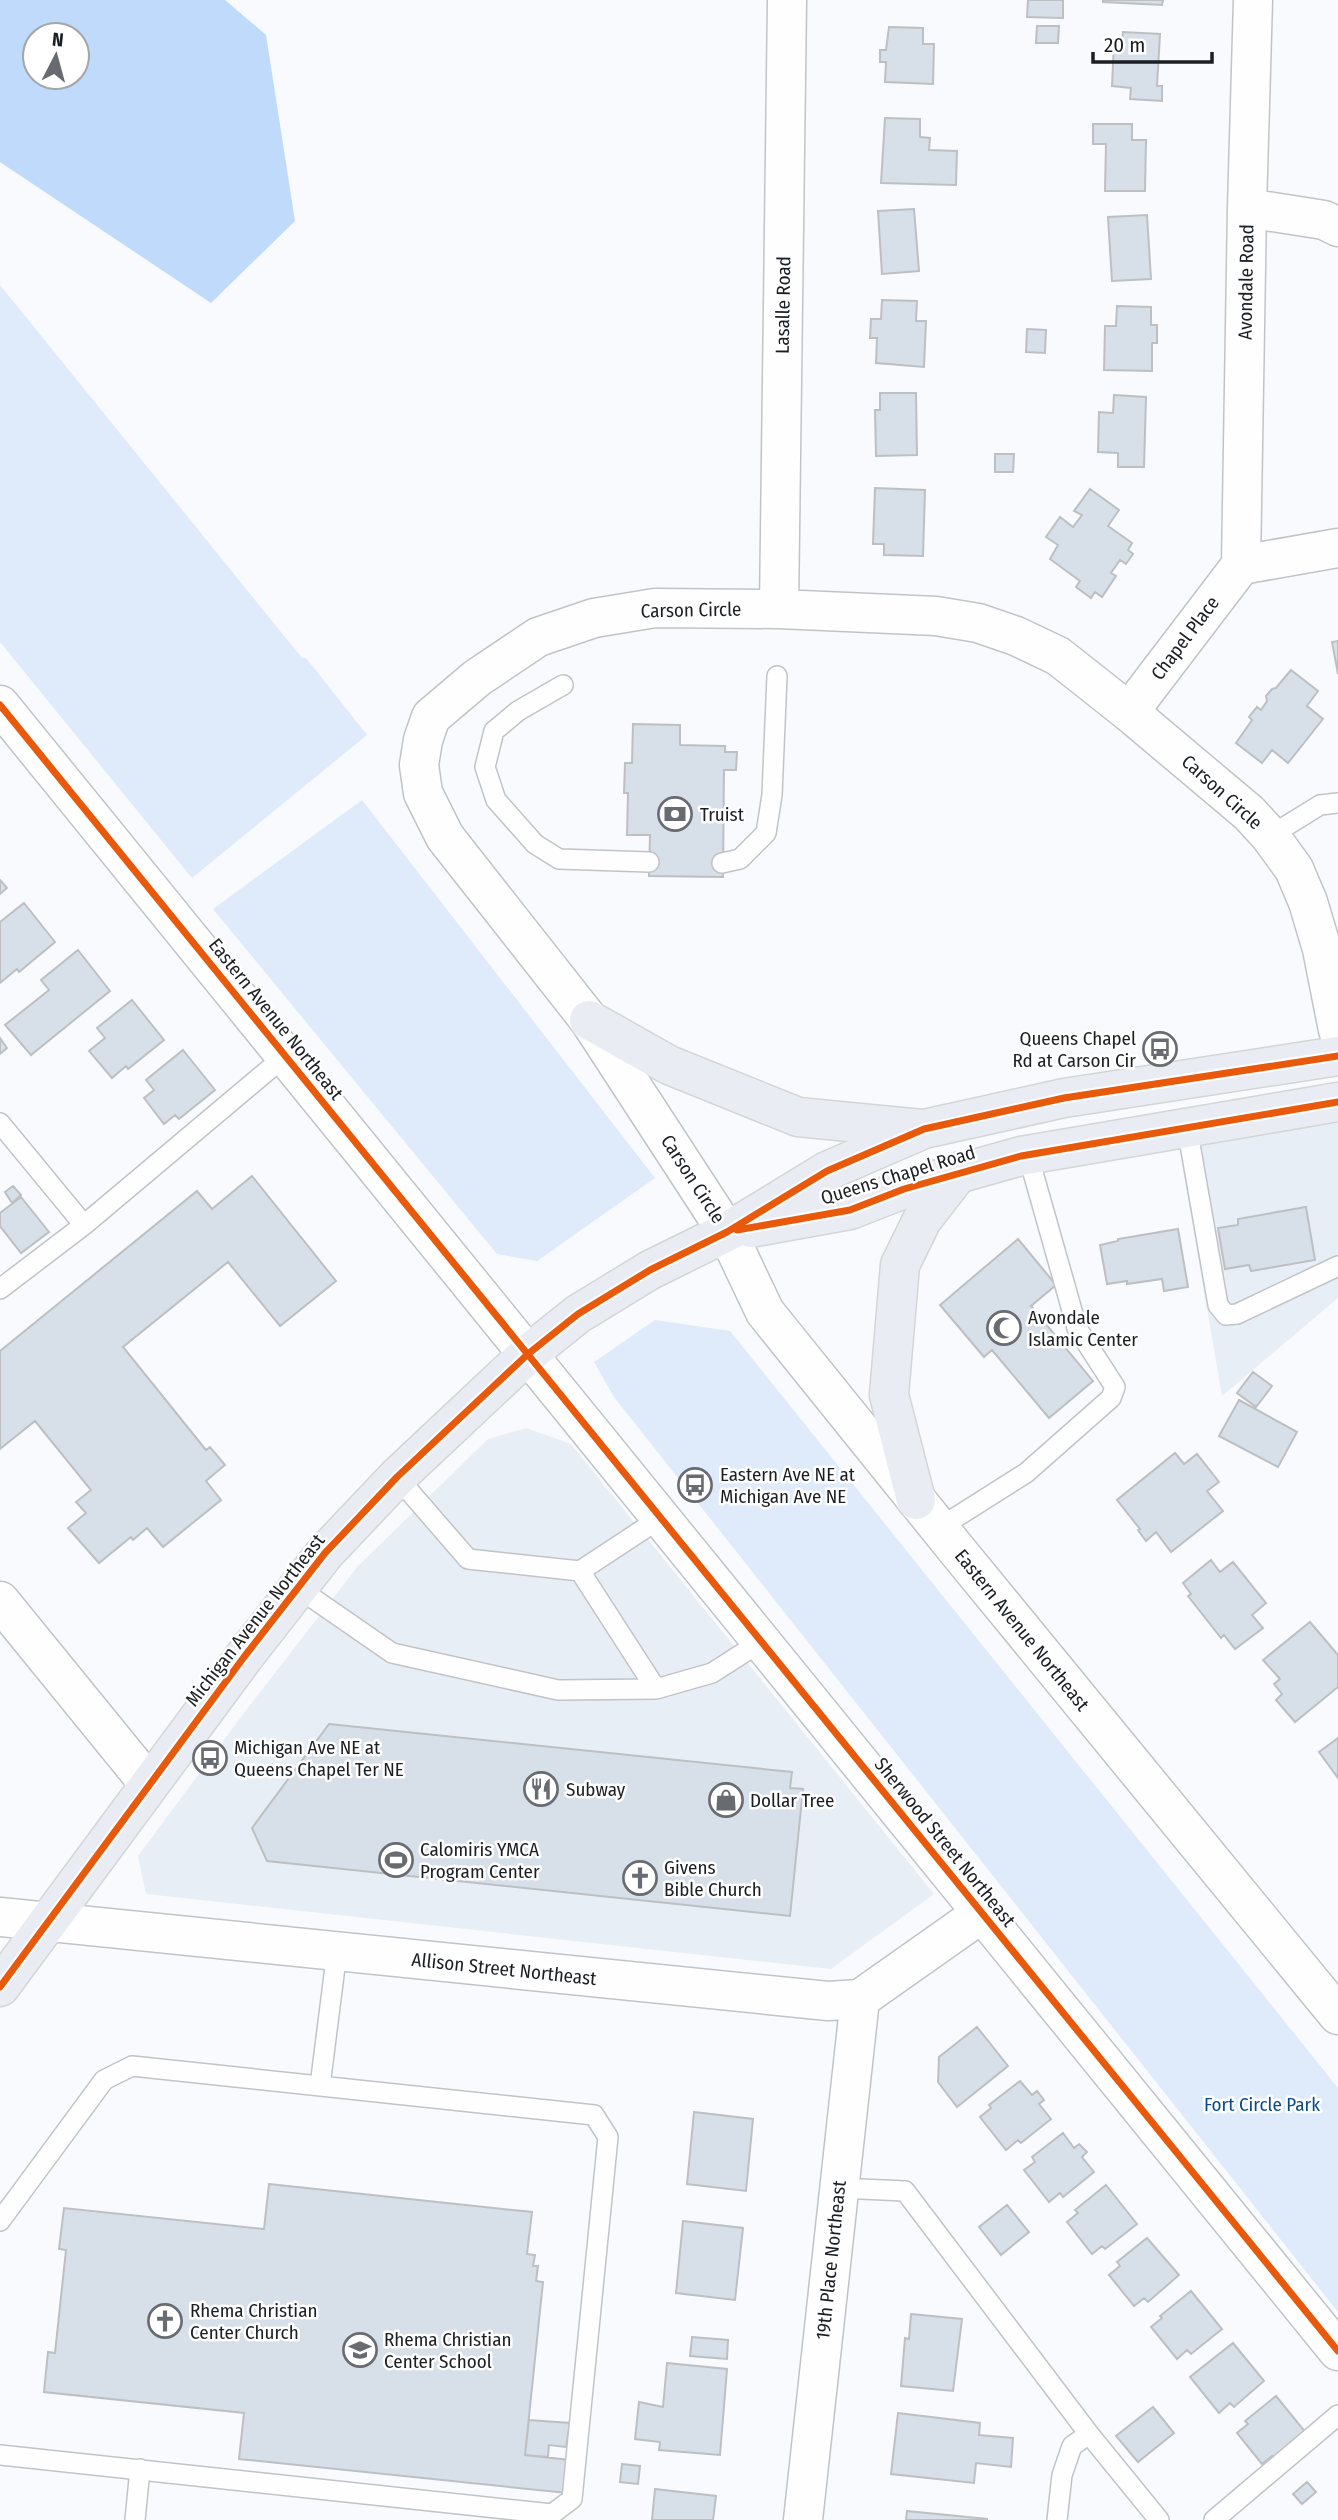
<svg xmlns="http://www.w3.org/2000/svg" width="1338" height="2520" font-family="'Fira Sans Condensed',sans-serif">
	<rect width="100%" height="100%" fill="#f8fafd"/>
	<!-- built -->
	<path fill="#e8eef5" d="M 1338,1123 L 1338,1298 L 1222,1396 L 1179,1146 Z
		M 526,1428 L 571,1444 L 934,1894 L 831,1969 L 146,1894 L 138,1856 L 244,1713 L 358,1566 L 488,1439 Z"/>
	<!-- green -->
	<path fill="#dfebfa" d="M 0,285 L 302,658 L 306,658 L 367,735 L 192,878 L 0,642 Z
		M 362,800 L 655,1178 L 537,1261 L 497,1254 L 213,909 Z
		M 655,1320 L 730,1331 L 1338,2088 L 1338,2312 L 614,1397 L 594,1362 Z"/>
	<!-- forest -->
	<path fill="#bfdafa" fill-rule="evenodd" d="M 0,0 L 225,0 L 266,35 L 295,221 L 211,303 L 0,162 ZM 35,35 L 77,35 L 77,77 L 35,77 Z"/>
	<!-- building -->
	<path fill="#d7dfe9" stroke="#bdc0c3" stroke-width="2" d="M 1028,0 L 1063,0 L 1063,18 L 1027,17 Z
		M 1103,0 L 1163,0 L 1162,5 L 1103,2 Z
		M 1037,26 L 1059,26 L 1058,43 L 1036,43 Z
		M 889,27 L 923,28 L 923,44 L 934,44 L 933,84 L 885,82 L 886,62 L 880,62 L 880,50 L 886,50 Z
		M 1123,32 L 1160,34 L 1157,86 L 1162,86 L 1162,101 L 1130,99 L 1131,88 L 1112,86 L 1114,43 L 1122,43 Z
		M 885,118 L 920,119 L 920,137 L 930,138 L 929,150 L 957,151 L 956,185 L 881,183 Z
		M 1093,124 L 1132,124 L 1132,140 L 1146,140 L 1145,191 L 1105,191 L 1106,144 L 1093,144 Z
		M 914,209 L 919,271 L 882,274 L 878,211 Z
		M 1147,215 L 1151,279 L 1112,281 L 1108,217 Z
		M 882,300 L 917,301 L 916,321 L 926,321 L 924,367 L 876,363 L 877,338 L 870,338 L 871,319 L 881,319 Z
		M 1117,306 L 1151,307 L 1151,325 L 1157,325 L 1157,343 L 1152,343 L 1152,371 L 1104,370 L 1105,326 L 1116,326 Z
		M 1027,329 L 1046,330 L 1045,353 L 1026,352 Z
		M 880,393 L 916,393 L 917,455 L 876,456 L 875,410 L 880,410 Z
		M 1114,395 L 1146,397 L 1144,467 L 1118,467 L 1118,453 L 1098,452 L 1099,412 L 1113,413 Z
		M 995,454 L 1014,454 L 1013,472 L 995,472 Z
		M 875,488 L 925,490 L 923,556 L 884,555 L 884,544 L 873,544 Z
		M 1090,489 L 1119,510 L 1108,526 L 1132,543 L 1128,550 L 1133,554 L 1126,564 L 1120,560 L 1111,573 L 1116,576 L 1102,597 L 1095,592 L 1091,598 L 1076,587 L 1080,581 L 1050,559 L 1058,545 L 1046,537 L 1060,517 L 1073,527 L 1082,515 L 1074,511 Z
		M 1338,641 L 1338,674 L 1332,642 Z
		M 1291,670 L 1318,691 L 1307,706 L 1323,719 L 1288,763 L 1272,750 L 1262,763 L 1236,743 L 1252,720 L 1249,717 L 1257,707 L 1261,710 L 1267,701 L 1266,696 L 1272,689 L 1276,688 Z
		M 633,724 L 680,725 L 680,745 L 725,746 L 725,752 L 737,752 L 736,770 L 724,770 L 723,877 L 649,876 L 650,835 L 627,835 L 628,793 L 624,793 L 625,763 L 632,763 Z
		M 0,880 L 7,888 L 0,894 Z
		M 24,903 L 55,942 L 19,972 L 17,969 L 0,983 L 0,922 Z
		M 78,950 L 110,991 L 31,1055 L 5,1025 L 49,990 L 41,980 Z
		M 132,1000 L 164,1040 L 128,1069 L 126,1066 L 112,1078 L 89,1051 L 105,1038 L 97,1028 Z
		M 0,1038 L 7,1048 L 0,1054 Z
		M 183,1050 L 215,1090 L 179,1119 L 175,1115 L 164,1124 L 144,1098 L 154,1090 L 146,1080 Z
		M 252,1176 L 336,1281 L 280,1326 L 228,1262 L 123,1347 L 206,1450 L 210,1447 L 225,1465 L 206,1481 L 221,1500 L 163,1547 L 147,1528 L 133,1540 L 131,1537 L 99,1563 L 68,1528 L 86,1513 L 76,1502 L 91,1490 L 35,1421 L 0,1449 L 0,1351 L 197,1191 L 212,1209 Z
		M 13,1186 L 21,1195 L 12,1203 L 5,1192 Z
		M 21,1197 L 49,1232 L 21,1253 L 0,1226 L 0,1213 Z
		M 1306,1207 L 1315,1260 L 1251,1271 L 1249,1265 L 1225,1269 L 1218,1228 L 1238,1225 L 1238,1219 Z
		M 1178,1229 L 1188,1287 L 1164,1291 L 1162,1279 L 1127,1284 L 1127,1281 L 1107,1284 L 1100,1245 L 1118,1241 L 1118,1239 Z
		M 1018,1239 L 1056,1285 L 1031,1306 L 1093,1381 L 1049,1418 L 992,1350 L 984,1357 L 940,1305 Z
		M 1253,1372 L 1272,1386 L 1256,1407 L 1237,1393 Z
		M 1239,1400 L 1297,1432 L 1278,1467 L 1219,1436 Z
		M 1175,1453 L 1184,1464 L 1197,1454 L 1219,1482 L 1207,1491 L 1223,1511 L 1171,1552 L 1156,1532 L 1146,1541 L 1138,1530 L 1140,1529 L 1117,1500 Z
		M 1211,1560 L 1220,1572 L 1233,1562 L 1266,1603 L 1252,1615 L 1263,1628 L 1235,1649 L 1224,1635 L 1221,1638 L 1188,1596 L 1191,1594 L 1183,1583 Z
		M 1310,1622 L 1338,1655 L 1338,1687 L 1295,1722 L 1276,1700 L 1282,1694 L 1274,1684 L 1280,1679 L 1263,1660 Z
		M 329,1724 L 792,1772 L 790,1788 L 803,1789 L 790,1916 L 267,1861 L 252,1828 Z
		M 1338,1738 L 1338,1778 L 1319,1752 Z
		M 977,2027 L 1008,2066 L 957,2107 L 938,2082 L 939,2057 Z
		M 1020,2081 L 1032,2095 L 1037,2091 L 1044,2100 L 1039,2104 L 1051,2119 L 1021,2143 L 1018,2140 L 1006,2150 L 980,2117 L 991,2108 L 989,2105 Z
		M 694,2112 L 753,2119 L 746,2191 L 687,2184 Z
		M 1063,2133 L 1074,2148 L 1079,2144 L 1087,2152 L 1082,2157 L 1094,2172 L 1063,2197 L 1060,2193 L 1049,2202 L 1024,2170 L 1035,2162 L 1032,2157 Z
		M 269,2184 L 532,2212 L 527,2254 L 535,2255 L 533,2266 L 538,2266 L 536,2281 L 543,2282 L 525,2455 L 570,2460 L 567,2493 L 239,2459 L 244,2413 L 44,2392 L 48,2352 L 55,2353 L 66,2250 L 59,2249 L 64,2208 L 264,2229 Z
		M 1106,2185 L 1137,2224 L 1105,2249 L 1102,2246 L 1092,2254 L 1067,2222 L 1078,2213 L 1075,2210 Z
		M 1007,2205 L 1029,2232 L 1001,2255 L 979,2227 Z
		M 683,2221 L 743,2228 L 735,2300 L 676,2293 Z
		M 1147,2238 L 1179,2275 L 1148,2302 L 1144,2298 L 1134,2306 L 1109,2275 L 1120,2266 L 1117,2262 Z
		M 1191,2291 L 1222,2329 L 1191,2354 L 1187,2350 L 1177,2359 L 1151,2327 L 1162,2318 L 1160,2316 Z
		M 911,2314 L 962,2319 L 953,2391 L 901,2386 L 905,2338 L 909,2339 Z
		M 692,2337 L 728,2340 L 727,2359 L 690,2356 Z
		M 1233,2343 L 1264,2381 L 1234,2407 L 1230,2403 L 1219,2413 L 1190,2377 Z
		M 667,2363 L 727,2369 L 720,2455 L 659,2450 L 660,2442 L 635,2439 L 639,2402 L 663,2407 Z
		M 1276,2396 L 1307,2434 L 1275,2460 L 1272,2456 L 1262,2464 L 1237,2433 L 1248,2424 L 1245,2421 Z
		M 1153,2407 L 1174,2433 L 1138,2462 L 1116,2436 Z
		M 898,2413 L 980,2423 L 979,2435 L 1013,2438 L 1011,2467 L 976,2463 L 974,2483 L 891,2474 Z
		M 529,2420 L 570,2423 L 566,2447 L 549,2445 L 548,2457 L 525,2455 Z
		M 622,2464 L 640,2466 L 638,2484 L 620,2482 Z
		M 1307,2482 L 1316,2492 L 1302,2504 L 1293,2494 Z
		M 655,2489 L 716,2496 L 713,2520 L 652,2520 Z
		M 907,2511 L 987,2519 L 987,2520 L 906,2520 Z"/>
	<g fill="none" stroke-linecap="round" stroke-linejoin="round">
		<!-- service casing -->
		<g stroke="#c1c4c7" stroke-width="22">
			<path id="service" d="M 563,685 L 518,711 L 494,731 L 485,767 L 496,800 L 535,844 L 559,859 L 649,862
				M 1270,836 L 1320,805 L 1338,803
				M 722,863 L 740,859 L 766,833 L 772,795 L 777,676
				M 0,1123 L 84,1225
				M 1187,1127 L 1218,1305 L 1226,1315 L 1237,1314 L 1338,1266
				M 0,1289 L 84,1225 L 285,1056
				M 397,1477 L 468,1559 L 580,1571 L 662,1517
				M 939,1528 L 1026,1473 L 1111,1398 L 1115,1387 L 1077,1328 L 1028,1155
				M 580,1571 L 656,1689
				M 298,1588 L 392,1653 L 558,1690 L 656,1689 L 712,1673 L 762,1641
				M 320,2086 L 337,1951
				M 839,2188 L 905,2191 L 1089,2434 L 1159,2520
				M 0,2221 L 104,2080 L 132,2066 L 594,2115 L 608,2137 L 572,2499 L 552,2514 L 0,2455
				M 135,2520 L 140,2469
				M 1057,2520 L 1062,2475 L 1072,2446 L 1089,2434
				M 1214,2520 L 1338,2415"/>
		</g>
		<!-- minor casing -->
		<g stroke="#c1c4c7" stroke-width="41">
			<path id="minor" d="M 1247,208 L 1324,220 L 1338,227
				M 1241,565 L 1247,208 L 1253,0
				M 1241,565 L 1338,548
				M 1129,712 L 1241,565
				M 0,1601 L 149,1784
				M 0,1917 L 828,2001 L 860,1999 L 982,1913
				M 803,2520 L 860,1999"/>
		</g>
		<!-- tertiary casing -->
		<g stroke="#c1c4c7" stroke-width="41">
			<path id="tertiary" d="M 779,609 L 787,0
				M 0,705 L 1338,2351
				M 727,1232 L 589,1020 L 445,837 L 423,793 L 419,765 L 423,740 L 431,717 L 477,678 L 538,637 L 594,618 L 655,608 L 779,609 L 936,616 L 978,623 L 1016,636 L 1058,656 L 1129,712 L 1249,813 L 1270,836 L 1294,869 L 1308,902 L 1322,949 L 1338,1030"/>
		</g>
		<!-- secondary casing -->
		<g stroke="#c1c4c7" stroke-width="41">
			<path id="secondary" d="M 727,1232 L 765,1312 L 956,1549 L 1338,2015"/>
		</g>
		<!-- primary casing -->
		<g stroke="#d4d5d6" stroke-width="41">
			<path id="primary" d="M 589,1020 L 669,1065 L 798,1117 L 922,1129
				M 750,1228 L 850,1210 L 904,1189 L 1021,1156 L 1338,1102
				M 916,1500 L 889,1395 L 900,1265 L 922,1220 L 960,1171
				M 0,1987 L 244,1657 L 325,1553 L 397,1477 L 528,1354 L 578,1314 L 650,1270 L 727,1232 L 827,1171 L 924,1129 L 1064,1098 L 1338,1056"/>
		</g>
		<!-- service -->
		<use href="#service" stroke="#fefeff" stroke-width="19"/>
		<!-- minor -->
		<use href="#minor" stroke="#fefeff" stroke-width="38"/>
		<!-- tertiary -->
		<use href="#tertiary" stroke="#fefeff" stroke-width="38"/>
		<!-- secondary -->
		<use href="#secondary" stroke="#fefeff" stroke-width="38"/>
		<!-- primary -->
		<use href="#primary" stroke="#e9edf3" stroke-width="38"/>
		<!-- cycleway casing -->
		<g stroke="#fff" stroke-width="11">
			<path id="cycleway" d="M 0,705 L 1338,2351
				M 737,1230 L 850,1210 L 904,1189 L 1021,1156 L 1338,1102
				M 0,1987 L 244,1657 L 325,1553 L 397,1477 L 528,1354 L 578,1314 L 650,1270 L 727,1232 L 827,1171 L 924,1129 L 1064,1098 L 1338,1056"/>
		</g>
		<!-- cycleway -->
		<use href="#cycleway" stroke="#e8590c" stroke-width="7"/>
	</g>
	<!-- icons -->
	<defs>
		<g id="bank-ring" transform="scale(1.75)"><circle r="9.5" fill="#fff" stroke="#686b6f" stroke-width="1.5"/><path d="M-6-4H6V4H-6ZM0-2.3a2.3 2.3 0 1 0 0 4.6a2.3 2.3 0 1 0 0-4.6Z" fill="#686b6f"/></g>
		<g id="bus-ring" transform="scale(1.75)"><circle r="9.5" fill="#fff" stroke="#686b6f" stroke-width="1.5"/><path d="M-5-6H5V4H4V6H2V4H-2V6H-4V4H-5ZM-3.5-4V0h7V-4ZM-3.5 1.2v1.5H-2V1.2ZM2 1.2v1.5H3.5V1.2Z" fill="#686b6f"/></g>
		<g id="mosque-ring" transform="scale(1.75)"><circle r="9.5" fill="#fff" stroke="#686b6f" stroke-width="1.5"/><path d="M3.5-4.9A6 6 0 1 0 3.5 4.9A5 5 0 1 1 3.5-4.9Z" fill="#686b6f"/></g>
		<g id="restaurant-ring" transform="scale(1.75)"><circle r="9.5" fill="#fff" stroke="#686b6f" stroke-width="1.5"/><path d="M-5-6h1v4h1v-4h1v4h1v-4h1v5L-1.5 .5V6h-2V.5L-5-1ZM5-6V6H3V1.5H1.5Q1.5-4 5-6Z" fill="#686b6f"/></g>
		<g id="shop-ring" transform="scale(1.75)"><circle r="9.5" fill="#fff" stroke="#686b6f" stroke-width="1.5"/><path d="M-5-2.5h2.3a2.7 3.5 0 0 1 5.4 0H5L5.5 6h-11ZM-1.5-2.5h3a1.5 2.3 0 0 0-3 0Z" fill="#686b6f"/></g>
		<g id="stadium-ring" transform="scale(1.75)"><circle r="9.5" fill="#fff" stroke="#686b6f" stroke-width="1.5"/><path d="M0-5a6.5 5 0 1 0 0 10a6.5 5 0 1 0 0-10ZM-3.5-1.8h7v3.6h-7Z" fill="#686b6f"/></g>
		<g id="church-ring" transform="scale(1.75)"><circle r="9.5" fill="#fff" stroke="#686b6f" stroke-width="1.5"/><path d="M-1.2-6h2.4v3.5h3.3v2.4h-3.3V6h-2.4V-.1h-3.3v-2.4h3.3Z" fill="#686b6f"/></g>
		<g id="school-ring" transform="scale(1.75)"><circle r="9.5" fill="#fff" stroke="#686b6f" stroke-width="1.5"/><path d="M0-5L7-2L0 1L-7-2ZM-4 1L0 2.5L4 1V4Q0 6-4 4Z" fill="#686b6f"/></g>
	</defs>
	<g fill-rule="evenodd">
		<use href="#bank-ring" x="675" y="814"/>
		<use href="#bus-ring" x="1160" y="1049"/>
		<use href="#mosque-ring" x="1004" y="1328"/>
		<use href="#bus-ring" x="695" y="1485"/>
		<use href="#bus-ring" x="210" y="1758"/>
		<use href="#restaurant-ring" x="541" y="1789"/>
		<use href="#shop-ring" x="726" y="1800"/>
		<use href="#stadium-ring" x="396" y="1860"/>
		<use href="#church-ring" x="640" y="1878"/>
		<use href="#church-ring" x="165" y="2321"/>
		<use href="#school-ring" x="360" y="2350"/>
	</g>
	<g text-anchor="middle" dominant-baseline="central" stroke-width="5" stroke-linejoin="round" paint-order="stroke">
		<!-- street labels -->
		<g font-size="19" fill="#1b1e22" stroke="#fff">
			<text transform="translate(1246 282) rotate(-89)">Avondale Road</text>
			<text transform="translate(783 305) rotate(-89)">Lasalle Road</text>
			<text transform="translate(691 610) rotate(-1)">Carson Circle</text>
			<text transform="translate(1185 638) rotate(-53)">Chapel Place</text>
			<text transform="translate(1222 792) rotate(42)">Carson Circle</text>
			<text transform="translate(276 1019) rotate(51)">Eastern Avenue Northeast</text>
			<text transform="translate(898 1175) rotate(-17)">Queens Chapel Road</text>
			<text transform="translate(693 1179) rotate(57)">Carson Circle</text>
			<text transform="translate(255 1620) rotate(-52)">Michigan Avenue Northeast</text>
			<text transform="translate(1022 1630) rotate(51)">Eastern Avenue Northeast</text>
			<text transform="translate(945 1842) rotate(51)">Sherwood Street Northeast</text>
			<text transform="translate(504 1969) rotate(6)">Allison Street Northeast</text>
			<text transform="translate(831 2260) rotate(-84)">19th Place Northeast</text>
		</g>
		<!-- poi labels -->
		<g font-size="19" fill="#1b1e22" stroke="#fff" text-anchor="start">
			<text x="700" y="814">Truist</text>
			<text x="1136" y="1038" text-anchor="end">Queens Chapel<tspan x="1136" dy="22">Rd at Carson Cir</tspan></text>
			<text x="1028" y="1317">Avondale<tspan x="1028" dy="22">Islamic Center</tspan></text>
			<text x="720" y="1474">Eastern Ave NE at<tspan x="720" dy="22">Michigan Ave NE</tspan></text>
			<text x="234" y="1747">Michigan Ave NE at<tspan x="234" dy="22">Queens Chapel Ter NE</tspan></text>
			<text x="566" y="1789">Subway</text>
			<text x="750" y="1800">Dollar Tree</text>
			<text x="420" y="1849">Calomiris YMCA<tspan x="420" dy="22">Program Center</tspan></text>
			<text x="664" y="1867">Givens<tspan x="664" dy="22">Bible Church</tspan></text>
			<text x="190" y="2310">Rhema Christian<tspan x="190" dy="22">Center Church</tspan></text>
			<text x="384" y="2339">Rhema Christian<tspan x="384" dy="22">Center School</tspan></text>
		</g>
		<!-- park labels -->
		<g font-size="19" fill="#074b8c" stroke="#fff">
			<text x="1262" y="2104">Fort Circle Park</text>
		</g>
	</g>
	<!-- north arrow -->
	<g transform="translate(56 56) rotate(6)"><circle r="33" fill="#ffffff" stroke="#a4a5a7" stroke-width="2"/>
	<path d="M0-5L12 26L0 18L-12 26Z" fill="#686b6f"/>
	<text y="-10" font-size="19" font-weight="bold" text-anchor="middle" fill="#1b1e22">N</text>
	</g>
	<!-- scale -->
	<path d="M1093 52v10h119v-10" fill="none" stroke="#1b1e22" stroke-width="3.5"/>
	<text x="1104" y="52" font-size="21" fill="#1b1e22" stroke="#ffffff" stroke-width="5" paint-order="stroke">20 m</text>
</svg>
